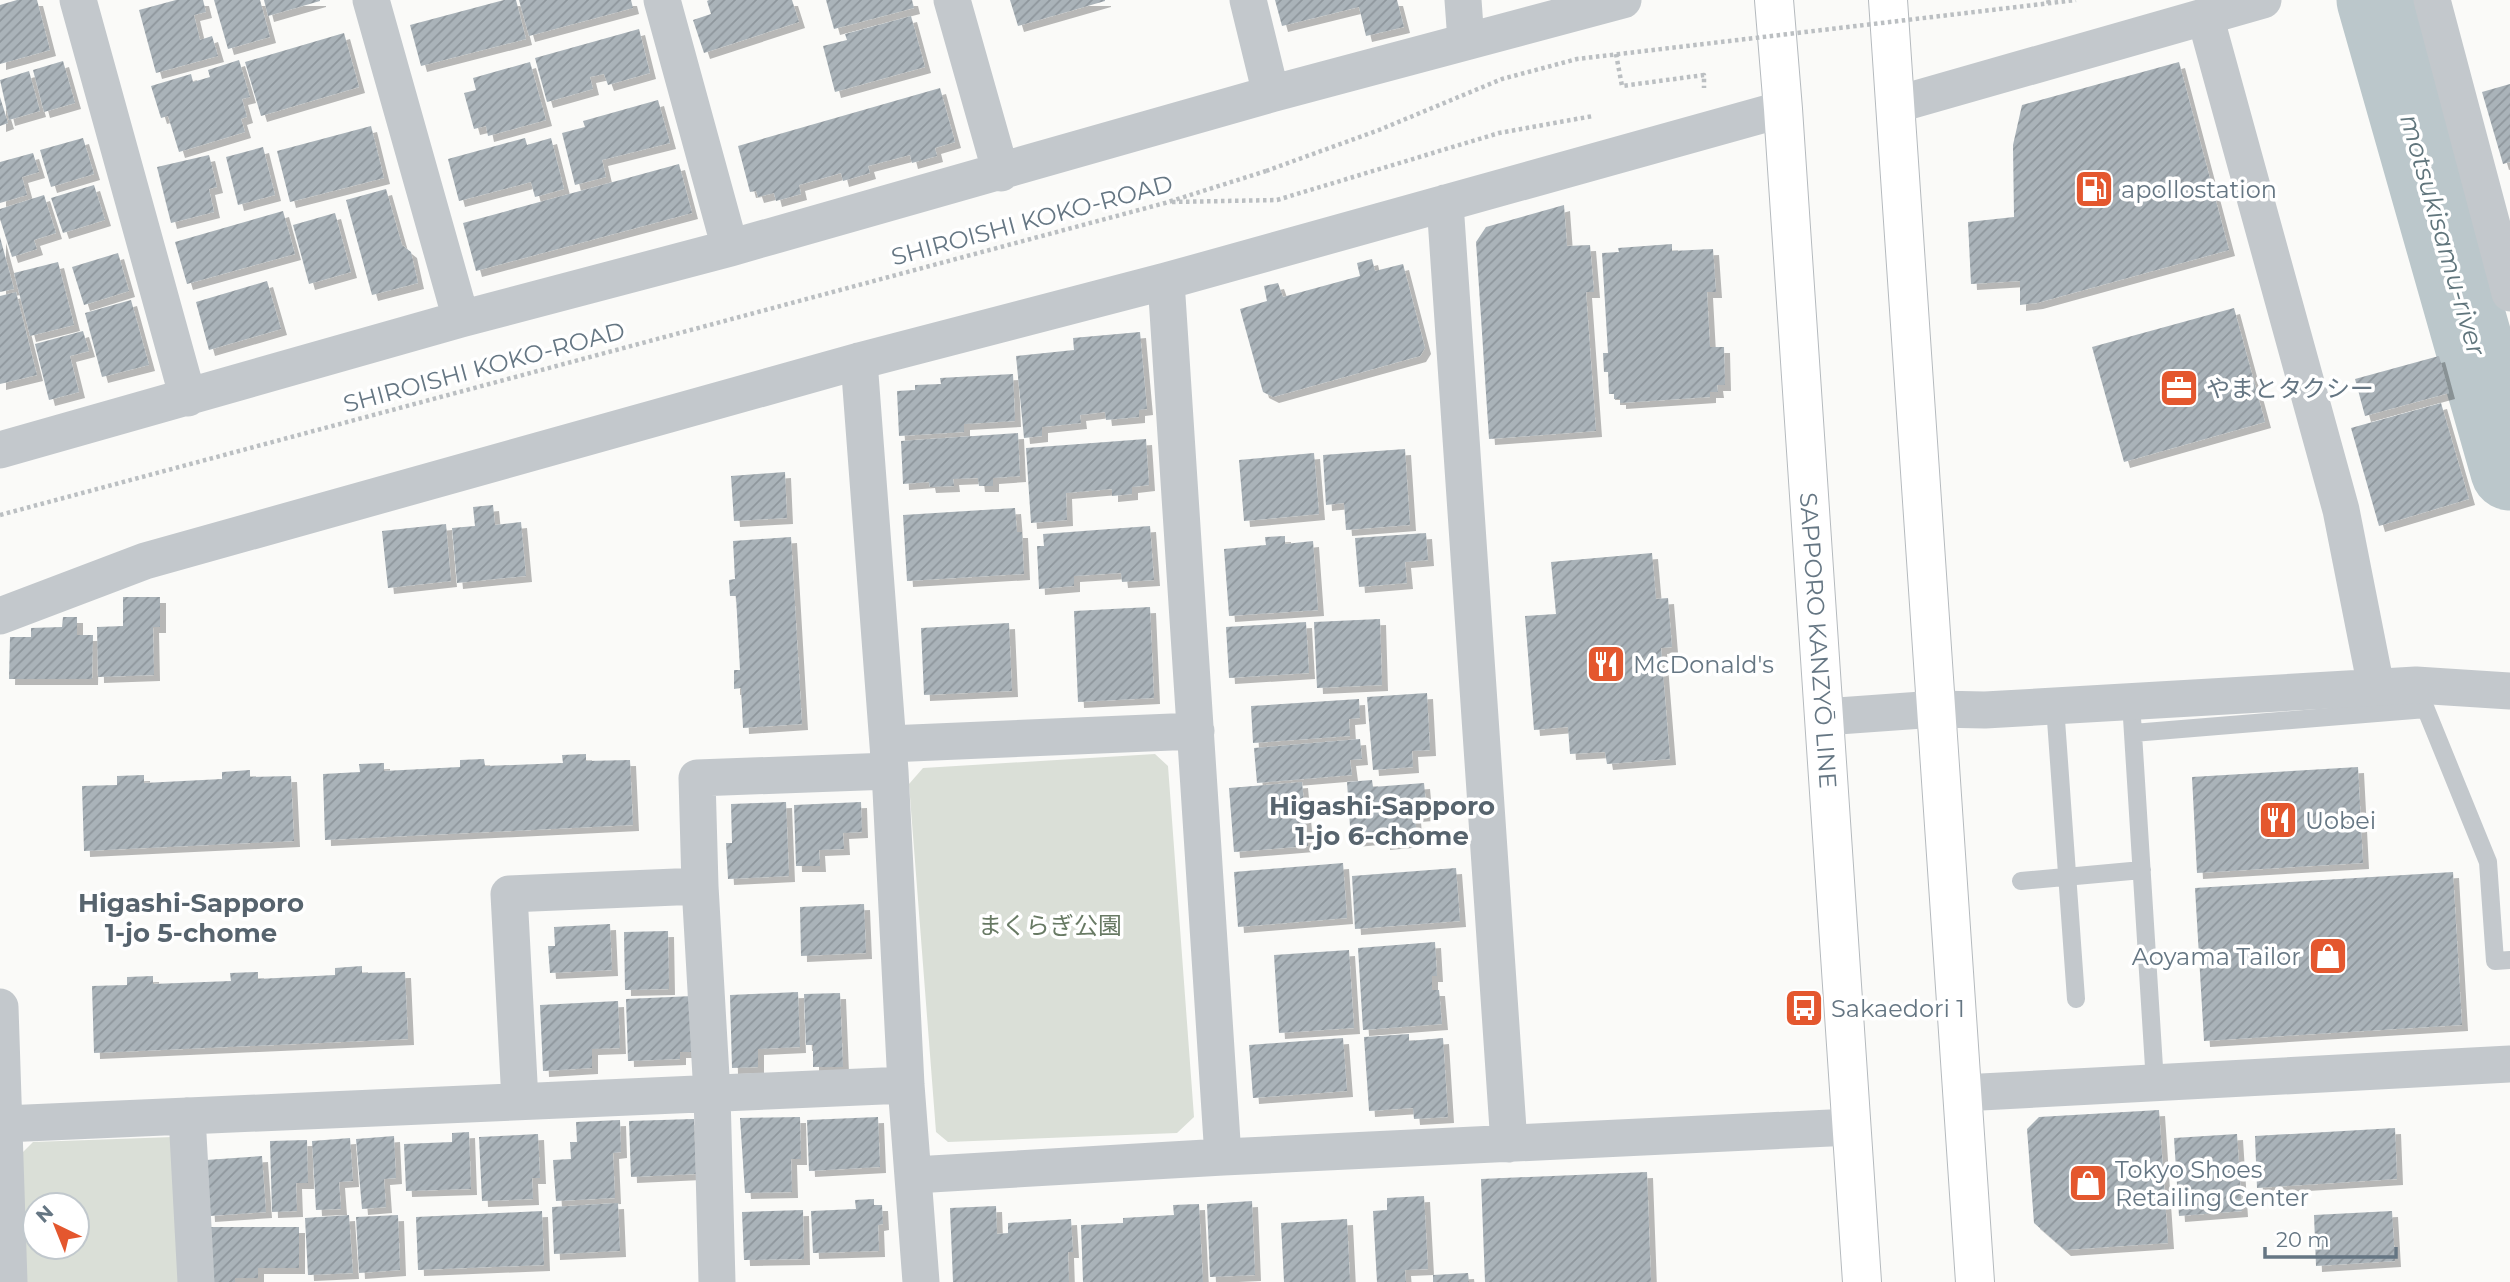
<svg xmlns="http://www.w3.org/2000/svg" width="2510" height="1282" font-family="Montserrat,'Noto Sans JP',sans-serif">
	<defs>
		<pattern id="building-hatch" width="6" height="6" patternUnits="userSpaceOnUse" patternTransform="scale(1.75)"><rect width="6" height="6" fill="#aab3b9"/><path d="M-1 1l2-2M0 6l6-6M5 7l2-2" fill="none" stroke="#8e969c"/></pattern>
		<filter id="shadow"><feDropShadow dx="6" dy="6" stdDeviation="0" flood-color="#0004"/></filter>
	</defs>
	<rect width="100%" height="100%" fill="#fafaf8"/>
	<!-- green -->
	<path fill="#dadfd7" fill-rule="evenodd" d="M 1155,754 L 1168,766 L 1194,1117 L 1177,1133 L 948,1142 L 936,1132 L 909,784 L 923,768 Z
		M 173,1137 L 181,1282 L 25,1282 L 22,1153 L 33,1142 ZM 35,1205 L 77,1205 L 77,1247 L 35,1247 Z"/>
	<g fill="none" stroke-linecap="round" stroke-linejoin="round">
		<!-- river -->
		<path stroke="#bbc7cb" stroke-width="79" d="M 2376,0 L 2510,471"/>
	</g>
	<!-- building -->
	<path fill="url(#building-hatch)" filter="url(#shadow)" d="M 17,0 L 37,0 L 50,50 L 0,64 L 0,5 Z
		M 176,0 L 203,0 L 206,12 L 194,15 L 200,40 L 212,36 L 218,56 L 156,73 L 139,10 Z
		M 214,0 L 260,0 L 270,37 L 228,49 Z
		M 264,0 L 320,0 L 320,1 L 268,16 Z
		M 504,0 L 516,0 L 526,39 L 421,66 L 410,25 Z
		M 519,0 L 631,0 L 633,8 L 529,36 Z
		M 709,0 L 792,0 L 799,22 L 704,53 L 693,20 L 711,14 L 707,1 Z
		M 826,0 L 912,0 L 914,8 L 834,29 Z
		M 1010,0 L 1105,0 L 1105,1 L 1018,26 Z
		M 1275,0 L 1397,0 L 1404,27 L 1366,36 L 1359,7 L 1282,26 Z
		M 911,16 L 925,67 L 835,92 L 823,46 L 847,40 L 845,34 Z
		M 639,29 L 650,73 L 608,85 L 604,74 L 590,77 L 593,89 L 547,102 L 535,58 Z
		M 344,33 L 359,87 L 261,116 L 245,62 Z
		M 239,60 L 250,97 L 242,99 L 247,117 L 241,119 L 245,132 L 179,152 L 168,116 L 161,118 L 151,86 L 191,74 L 193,82 L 210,77 L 208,70 Z
		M 63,61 L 75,103 L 44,112 L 33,70 Z
		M 530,62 L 546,120 L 488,136 L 486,126 L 474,129 L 464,93 L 476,90 L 473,78 Z
		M 2179,62 L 2229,250 L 2037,303 L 2020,305 L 2020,281 L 1971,284 L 1968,222 L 2014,217 L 2013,145 L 2022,105 Z
		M 29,71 L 40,111 L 9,120 L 0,80 Z
		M 2510,84 L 2510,162 L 2503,164 L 2482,92 Z
		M 940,88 L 955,142 L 935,148 L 937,156 L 912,163 L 910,155 L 868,166 L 870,173 L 843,181 L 841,173 L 799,185 L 801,194 L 776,201 L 774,193 L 758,197 L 756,191 L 750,192 L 738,146 Z
		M 0,97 L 8,123 L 0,126 Z
		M 658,100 L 670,143 L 602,160 L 606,177 L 575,185 L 562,133 L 585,127 L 583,121 Z
		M 371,126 L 384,178 L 290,202 L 277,151 Z
		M 83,138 L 94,174 L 51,187 L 40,150 Z
		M 525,138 L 527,145 L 551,138 L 564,189 L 535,197 L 531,182 L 459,201 L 448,159 Z
		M 263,147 L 275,195 L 238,205 L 226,157 Z
		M 33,153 L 39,172 L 22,177 L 27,195 L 0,203 L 0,162 Z
		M 209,155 L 217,187 L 209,189 L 214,212 L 171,223 L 157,167 Z
		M 679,164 L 692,213 L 476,271 L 463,223 Z
		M 94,185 L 105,220 L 63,233 L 51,198 Z
		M 386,189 L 402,245 L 411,252 L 418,283 L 372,295 L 346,200 Z
		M 44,195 L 56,233 L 34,240 L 37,249 L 12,257 L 0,219 L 0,209 Z
		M 1564,205 L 1567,246 L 1590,245 L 1594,292 L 1586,292 L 1596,431 L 1489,439 L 1476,242 L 1486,227 Z
		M 283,211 L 295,254 L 187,284 L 175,242 Z
		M 335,213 L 351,272 L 309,284 L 293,225 Z
		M 0,237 L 14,289 L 0,292 Z
		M 1672,244 L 1672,251 L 1713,249 L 1716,292 L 1707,292 L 1710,347 L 1724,347 L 1725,385 L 1717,385 L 1718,392 L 1710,392 L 1710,397 L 1620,403 L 1620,399 L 1614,399 L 1614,394 L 1609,394 L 1608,372 L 1604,372 L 1603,353 L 1608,353 L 1602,253 L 1619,252 L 1618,248 Z
		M 118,253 L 129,291 L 84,305 L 72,267 Z
		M 1372,259 L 1375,271 L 1403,264 L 1425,348 L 1420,356 L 1273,397 L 1263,392 L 1240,309 L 1267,301 L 1264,286 L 1278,283 L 1283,297 L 1360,276 L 1357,263 Z
		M 58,262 L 74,325 L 30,336 L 14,273 Z
		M 267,281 L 281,329 L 209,350 L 196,302 Z
		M 16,292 L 37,375 L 0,384 L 0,296 Z
		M 131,300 L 149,365 L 102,377 L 85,313 Z
		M 2234,308 L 2265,422 L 2124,462 L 2092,347 Z
		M 83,331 L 89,351 L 70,356 L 79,392 L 49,400 L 35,344 Z
		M 1140,332 L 1147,409 L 1139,410 L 1139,417 L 1106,420 L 1105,412 L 1080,415 L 1081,423 L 1042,427 L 1042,436 L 1024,438 L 1016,356 L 1074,350 L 1073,338 Z
		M 2439,356 L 2449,393 L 2365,416 L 2355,379 Z
		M 1013,374 L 1015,421 L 964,424 L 964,432 L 899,436 L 897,391 L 915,390 L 915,385 L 941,384 L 940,378 Z
		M 2441,403 L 2469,499 L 2379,526 L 2351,428 Z
		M 1018,433 L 1020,476 L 993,478 L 993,486 L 979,486 L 978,478 L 953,479 L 954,486 L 930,487 L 929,482 L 903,484 L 901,441 Z
		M 1146,439 L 1149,485 L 1132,487 L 1132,494 L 1112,496 L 1112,489 L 1066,493 L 1067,520 L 1031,523 L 1026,448 Z
		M 1405,449 L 1410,525 L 1346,530 L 1344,503 L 1326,505 L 1323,455 Z
		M 1314,453 L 1319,514 L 1244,521 L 1239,460 Z
		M 785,472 L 787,518 L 734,521 L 731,476 Z
		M 493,505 L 495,525 L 521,522 L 526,576 L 457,583 L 452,528 L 475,526 L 473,507 Z
		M 1015,508 L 1017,532 L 1022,532 L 1024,574 L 907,581 L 903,515 Z
		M 446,524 L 451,581 L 388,588 L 382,531 Z
		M 1150,526 L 1154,580 L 1122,582 L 1121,573 L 1074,576 L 1074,586 L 1039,589 L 1037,546 L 1044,546 L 1043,534 Z
		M 1426,533 L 1428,560 L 1405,562 L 1407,583 L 1359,587 L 1355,538 Z
		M 1285,536 L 1285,544 L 1313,541 L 1318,610 L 1229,616 L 1224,549 L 1266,545 L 1265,537 Z
		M 791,537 L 802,724 L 743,728 L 741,688 L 734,689 L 734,670 L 740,670 L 736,596 L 730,596 L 729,580 L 735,579 L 733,541 Z
		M 1652,553 L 1656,599 L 1668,598 L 1672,647 L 1661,648 L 1670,759 L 1607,764 L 1605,752 L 1570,754 L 1568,727 L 1534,730 L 1525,616 L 1556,614 L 1551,562 Z
		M 123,597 L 160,597 L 160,627 L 153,627 L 154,675 L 98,677 L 97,627 L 123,626 Z
		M 1150,607 L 1154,698 L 1078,702 L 1074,611 Z
		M 63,617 L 77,617 L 77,635 L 93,635 L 92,679 L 9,679 L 10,637 L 31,637 L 31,628 L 62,627 Z
		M 1380,619 L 1382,685 L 1317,688 L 1314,622 Z
		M 1306,622 L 1309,673 L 1229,678 L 1226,627 Z
		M 1009,623 L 1012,691 L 924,695 L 921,628 Z
		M 1427,693 L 1430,750 L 1412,751 L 1413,767 L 1373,770 L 1367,697 Z
		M 1359,699 L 1360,718 L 1349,719 L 1350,736 L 1253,743 L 1251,706 Z
		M 1360,739 L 1362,759 L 1350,760 L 1352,775 L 1257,783 L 1254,748 Z
		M 586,754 L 586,761 L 630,760 L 633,825 L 325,840 L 323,774 L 360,772 L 359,764 L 384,763 L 384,771 L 460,767 L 460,760 L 484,759 L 485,766 L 563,763 L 562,755 Z
		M 2358,767 L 2363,863 L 2197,873 L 2192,777 Z
		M 250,770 L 250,777 L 291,776 L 294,841 L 84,851 L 82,786 L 117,785 L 117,776 L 144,775 L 144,783 L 222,779 L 222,772 Z
		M 1372,780 L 1373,787 L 1424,783 L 1427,815 L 1415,816 L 1417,841 L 1384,844 L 1384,838 L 1351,841 L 1347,782 Z
		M 1302,782 L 1308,846 L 1234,852 L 1229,788 Z
		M 786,802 L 789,876 L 728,879 L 726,843 L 732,843 L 731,804 Z
		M 861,802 L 862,832 L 843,833 L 844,849 L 819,850 L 820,866 L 796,866 L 794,805 Z
		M 1343,863 L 1347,918 L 1238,927 L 1234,872 Z
		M 1456,868 L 1460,921 L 1355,929 L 1352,876 Z
		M 2453,872 L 2462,1025 L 2204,1041 L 2195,888 Z
		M 864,904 L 866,953 L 801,956 L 800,907 Z
		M 610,924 L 612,970 L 550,973 L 548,946 L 555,946 L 554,927 Z
		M 668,931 L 669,989 L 625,990 L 624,932 Z
		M 1435,942 L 1437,976 L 1432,976 L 1432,990 L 1439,990 L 1442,1024 L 1363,1030 L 1358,948 Z
		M 1349,950 L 1354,1028 L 1279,1033 L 1274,955 Z
		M 362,966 L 362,973 L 405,972 L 408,1039 L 94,1053 L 92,986 L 127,985 L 127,977 L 153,976 L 153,984 L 231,981 L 230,973 L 258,972 L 258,979 L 335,975 L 335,968 Z
		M 798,992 L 800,1047 L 758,1049 L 758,1067 L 732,1068 L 730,995 Z
		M 840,993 L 843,1067 L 813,1067 L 813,1045 L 806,1045 L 804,994 Z
		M 693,996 L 695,1052 L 680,1052 L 680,1059 L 628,1061 L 626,999 Z
		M 618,1001 L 620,1048 L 592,1049 L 592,1068 L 543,1071 L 540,1005 Z
		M 1409,1034 L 1409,1041 L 1443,1038 L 1448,1117 L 1414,1119 L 1413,1108 L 1369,1111 L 1364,1037 Z
		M 1343,1038 L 1347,1091 L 1253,1098 L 1249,1045 Z
		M 2159,1110 L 2168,1243 L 2065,1250 L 2034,1223 L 2027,1129 L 2039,1117 Z
		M 800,1117 L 801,1159 L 791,1159 L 792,1192 L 745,1193 L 740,1118 Z
		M 878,1117 L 880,1167 L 809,1171 L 807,1120 Z
		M 694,1119 L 696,1174 L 631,1177 L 629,1121 Z
		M 620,1120 L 621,1152 L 613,1153 L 615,1198 L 556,1201 L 553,1160 L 571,1159 L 570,1142 L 577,1142 L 576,1122 Z
		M 2395,1128 L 2397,1179 L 2257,1188 L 2255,1136 Z
		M 469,1132 L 471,1189 L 406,1191 L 404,1144 L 452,1142 L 452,1133 Z
		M 538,1134 L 540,1178 L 532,1178 L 533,1199 L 482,1201 L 479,1137 Z
		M 2237,1134 L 2242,1211 L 2179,1216 L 2174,1138 Z
		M 394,1136 L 396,1178 L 384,1179 L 386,1207 L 362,1209 L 356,1139 Z
		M 350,1138 L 353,1181 L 339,1182 L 341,1209 L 316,1210 L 312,1141 Z
		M 307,1140 L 308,1183 L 296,1183 L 297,1211 L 272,1212 L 270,1141 Z
		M 262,1156 L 266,1212 L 209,1216 L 206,1160 Z
		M 1647,1172 L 1651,1282 L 1485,1282 L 1481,1179 Z
		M 1424,1196 L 1428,1269 L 1405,1270 L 1406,1282 L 1377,1282 L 1373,1211 L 1387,1210 L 1387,1198 Z
		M 874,1199 L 874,1205 L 882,1205 L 883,1224 L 878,1225 L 879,1251 L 813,1253 L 811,1211 L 856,1209 L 855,1200 Z
		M 1252,1201 L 1255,1275 L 1210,1277 L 1207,1204 Z
		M 618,1203 L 620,1251 L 554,1254 L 552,1207 Z
		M 1199,1204 L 1203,1282 L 1083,1282 L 1081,1225 L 1123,1223 L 1123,1218 L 1174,1215 L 1173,1205 Z
		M 996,1206 L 997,1234 L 1008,1233 L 1008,1223 L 1071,1219 L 1073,1252 L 1068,1252 L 1069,1282 L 953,1282 L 950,1208 Z
		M 803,1210 L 804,1259 L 744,1260 L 742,1212 Z
		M 542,1211 L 544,1265 L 418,1270 L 416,1217 Z
		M 2392,1211 L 2395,1261 L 2316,1266 L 2314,1215 Z
		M 349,1215 L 353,1273 L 308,1275 L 305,1218 Z
		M 398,1215 L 400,1270 L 359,1273 L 356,1217 Z
		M 1347,1219 L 1350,1282 L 1284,1282 L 1281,1223 Z
		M 210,1227 L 299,1227 L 299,1268 L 258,1268 L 258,1278 L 235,1278 L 235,1282 L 210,1282 Z
		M 1468,1273 L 1469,1282 L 1433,1282 L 1433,1275 Z"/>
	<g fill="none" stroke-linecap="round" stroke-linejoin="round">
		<!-- primary casing -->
		<g stroke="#b5babe" stroke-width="40">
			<g id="primary">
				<path id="s1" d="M 1774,0 L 1783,109 L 1862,1282"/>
				<path d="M 1888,0 L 1975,1282"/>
			</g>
		</g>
		<!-- path -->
		<path stroke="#bbbfc2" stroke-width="4.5" stroke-dasharray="3.5 3.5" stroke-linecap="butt" d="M 2048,0 L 2049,4
			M 1616,54 L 1622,86 L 1704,75 L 1704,88
			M 1172,202 L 1277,200 L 1499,133 L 1593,116
			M 0,515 L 1165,203 L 1266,171"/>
		<!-- lane -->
		<path stroke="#c3c8cc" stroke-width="18" d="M 2416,685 L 2488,862 L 2495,961 L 2510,960
			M 2131,702 L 2155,1083
			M 2055,706 L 2076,999
			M 2133,733 L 2426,709
			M 2021,881 L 2142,870"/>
		<!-- street -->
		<path stroke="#c3c8cc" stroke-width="37" d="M 78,0 L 188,398
			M 371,0 L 461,319
			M 662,0 L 730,248
			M 952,0 L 1001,173
			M 1248,0 L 1271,94
			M 1463,0 L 1466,41
			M 2432,0 L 2510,293
			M 2205,16 L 2341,510 L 2376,687
			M 1895,105 L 2263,0
			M 1445,203 L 1509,1144
			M 1166,281 L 1223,1157
			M 859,361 L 890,771 L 906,1085 L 921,1282
			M 0,450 L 461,319 L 730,248 L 1271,94 L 1623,0
			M 0,616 L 145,561 L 859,361 L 1166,281 L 1783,109
			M 1824,717 L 1936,709 L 1985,710 L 2416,685 L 2510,691
			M 888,744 L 1196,731
			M 700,886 L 712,1094 L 717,1282
			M 0,1007 L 9,1282
			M 1962,1093 L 2510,1064
			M 520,1101 L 509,894 L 700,886 L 697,778 L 890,771
			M 187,1116 L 196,1282
			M 4,1124 L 906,1085
			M 914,1175 L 1223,1157 L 1851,1127"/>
		<!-- primary -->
		<use href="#primary" stroke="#fff" stroke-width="38"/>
		<!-- path-bridge -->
		<path stroke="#bbbfc2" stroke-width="4.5" stroke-dasharray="3.5 3.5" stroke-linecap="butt" d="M 1266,171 L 1379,130 L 1502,79 L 1577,59 L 2076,0"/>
	</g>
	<!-- icons -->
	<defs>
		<g id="fuel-square" transform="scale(2.0125)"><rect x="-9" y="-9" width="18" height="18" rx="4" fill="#e4572e" stroke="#fff"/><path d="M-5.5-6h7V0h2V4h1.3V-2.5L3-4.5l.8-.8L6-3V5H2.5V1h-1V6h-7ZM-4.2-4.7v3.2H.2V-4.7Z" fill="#fff"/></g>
		<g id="office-square" transform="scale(2.0125)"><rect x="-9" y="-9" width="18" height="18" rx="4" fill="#e4572e" stroke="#fff"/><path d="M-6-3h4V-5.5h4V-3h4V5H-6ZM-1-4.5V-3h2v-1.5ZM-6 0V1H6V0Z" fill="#fff"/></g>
		<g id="restaurant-square" transform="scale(2.0125)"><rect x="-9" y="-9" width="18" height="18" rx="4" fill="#e4572e" stroke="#fff"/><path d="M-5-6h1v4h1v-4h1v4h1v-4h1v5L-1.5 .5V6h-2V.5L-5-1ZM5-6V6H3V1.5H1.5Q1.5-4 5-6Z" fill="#fff"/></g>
		<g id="shop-square" transform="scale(2.0125)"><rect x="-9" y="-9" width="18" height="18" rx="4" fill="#e4572e" stroke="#fff"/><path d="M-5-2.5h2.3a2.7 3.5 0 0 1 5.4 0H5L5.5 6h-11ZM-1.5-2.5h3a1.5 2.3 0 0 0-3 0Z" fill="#fff"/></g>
		<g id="bus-square" transform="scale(2.0125)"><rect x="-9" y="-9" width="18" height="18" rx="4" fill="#e4572e" stroke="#fff"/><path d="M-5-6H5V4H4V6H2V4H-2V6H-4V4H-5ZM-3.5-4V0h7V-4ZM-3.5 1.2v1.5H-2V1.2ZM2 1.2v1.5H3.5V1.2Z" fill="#fff"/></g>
	</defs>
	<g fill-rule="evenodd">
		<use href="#fuel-square" x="2094" y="189"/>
		<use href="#office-square" x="2179" y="388"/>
		<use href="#restaurant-square" x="1606" y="664"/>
		<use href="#restaurant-square" x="2278" y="820"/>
		<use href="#shop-square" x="2328" y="956"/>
		<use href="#bus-square" x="1804" y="1008"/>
		<use href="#shop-square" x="2088" y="1183"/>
	</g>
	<g text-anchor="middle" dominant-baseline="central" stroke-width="7" stroke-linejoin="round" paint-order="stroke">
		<!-- poi labels -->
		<g font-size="24" fill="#657683" stroke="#fff" text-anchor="start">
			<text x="2121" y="189">apollostation</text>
			<text x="2206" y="388">やまとタクシー</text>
			<text x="1633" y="664">McDonald's</text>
			<text x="2305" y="820">Uobei</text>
			<text x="2301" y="956" text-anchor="end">Aoyama Tailor</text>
			<text x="1831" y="1008">Sakaedori 1</text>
			<text x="2115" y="1169">Tokyo Shoes<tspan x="2115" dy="28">Retailing Center</tspan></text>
		</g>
		<!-- street labels -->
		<g font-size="24" fill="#657683" stroke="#fff">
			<text transform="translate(1032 220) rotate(-15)">SHIROISHI KOKO-ROAD</text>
			<text transform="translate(484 367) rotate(-15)">SHIROISHI KOKO-ROAD</text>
			<text stroke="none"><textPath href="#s1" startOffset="642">SAPPORO KANZYŌ LINE</textPath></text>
		</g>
		<!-- park labels -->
		<g font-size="24" fill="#687a64" stroke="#fff">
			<text x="1050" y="925">まくらぎ公園</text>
		</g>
		<!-- water labels -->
		<g font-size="26" font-style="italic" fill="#60757c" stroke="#fff">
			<text transform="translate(2443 235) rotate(74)">motsukisamu-river</text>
		</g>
		<!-- neighbourhood labels -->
		<g font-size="26" font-weight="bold" fill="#57646e" stroke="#fff">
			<text x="1382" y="806">Higashi-Sapporo<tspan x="1382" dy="30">1-jo 6-chome</tspan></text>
			<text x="191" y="903">Higashi-Sapporo<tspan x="191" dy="30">1-jo 5-chome</tspan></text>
		</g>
	</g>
	<!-- north arrow -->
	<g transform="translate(56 1226) rotate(317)"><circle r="33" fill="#ffffff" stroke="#c1c8cd" stroke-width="2"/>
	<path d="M0-5L12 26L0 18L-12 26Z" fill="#e4572e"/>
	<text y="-10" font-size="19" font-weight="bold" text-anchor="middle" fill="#657683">N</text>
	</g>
	<!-- scale -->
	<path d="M2265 1247v10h131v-10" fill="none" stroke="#657683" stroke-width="3.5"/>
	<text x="2276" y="1247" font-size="21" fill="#657683" stroke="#ffffff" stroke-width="5" paint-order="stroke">20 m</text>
</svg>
